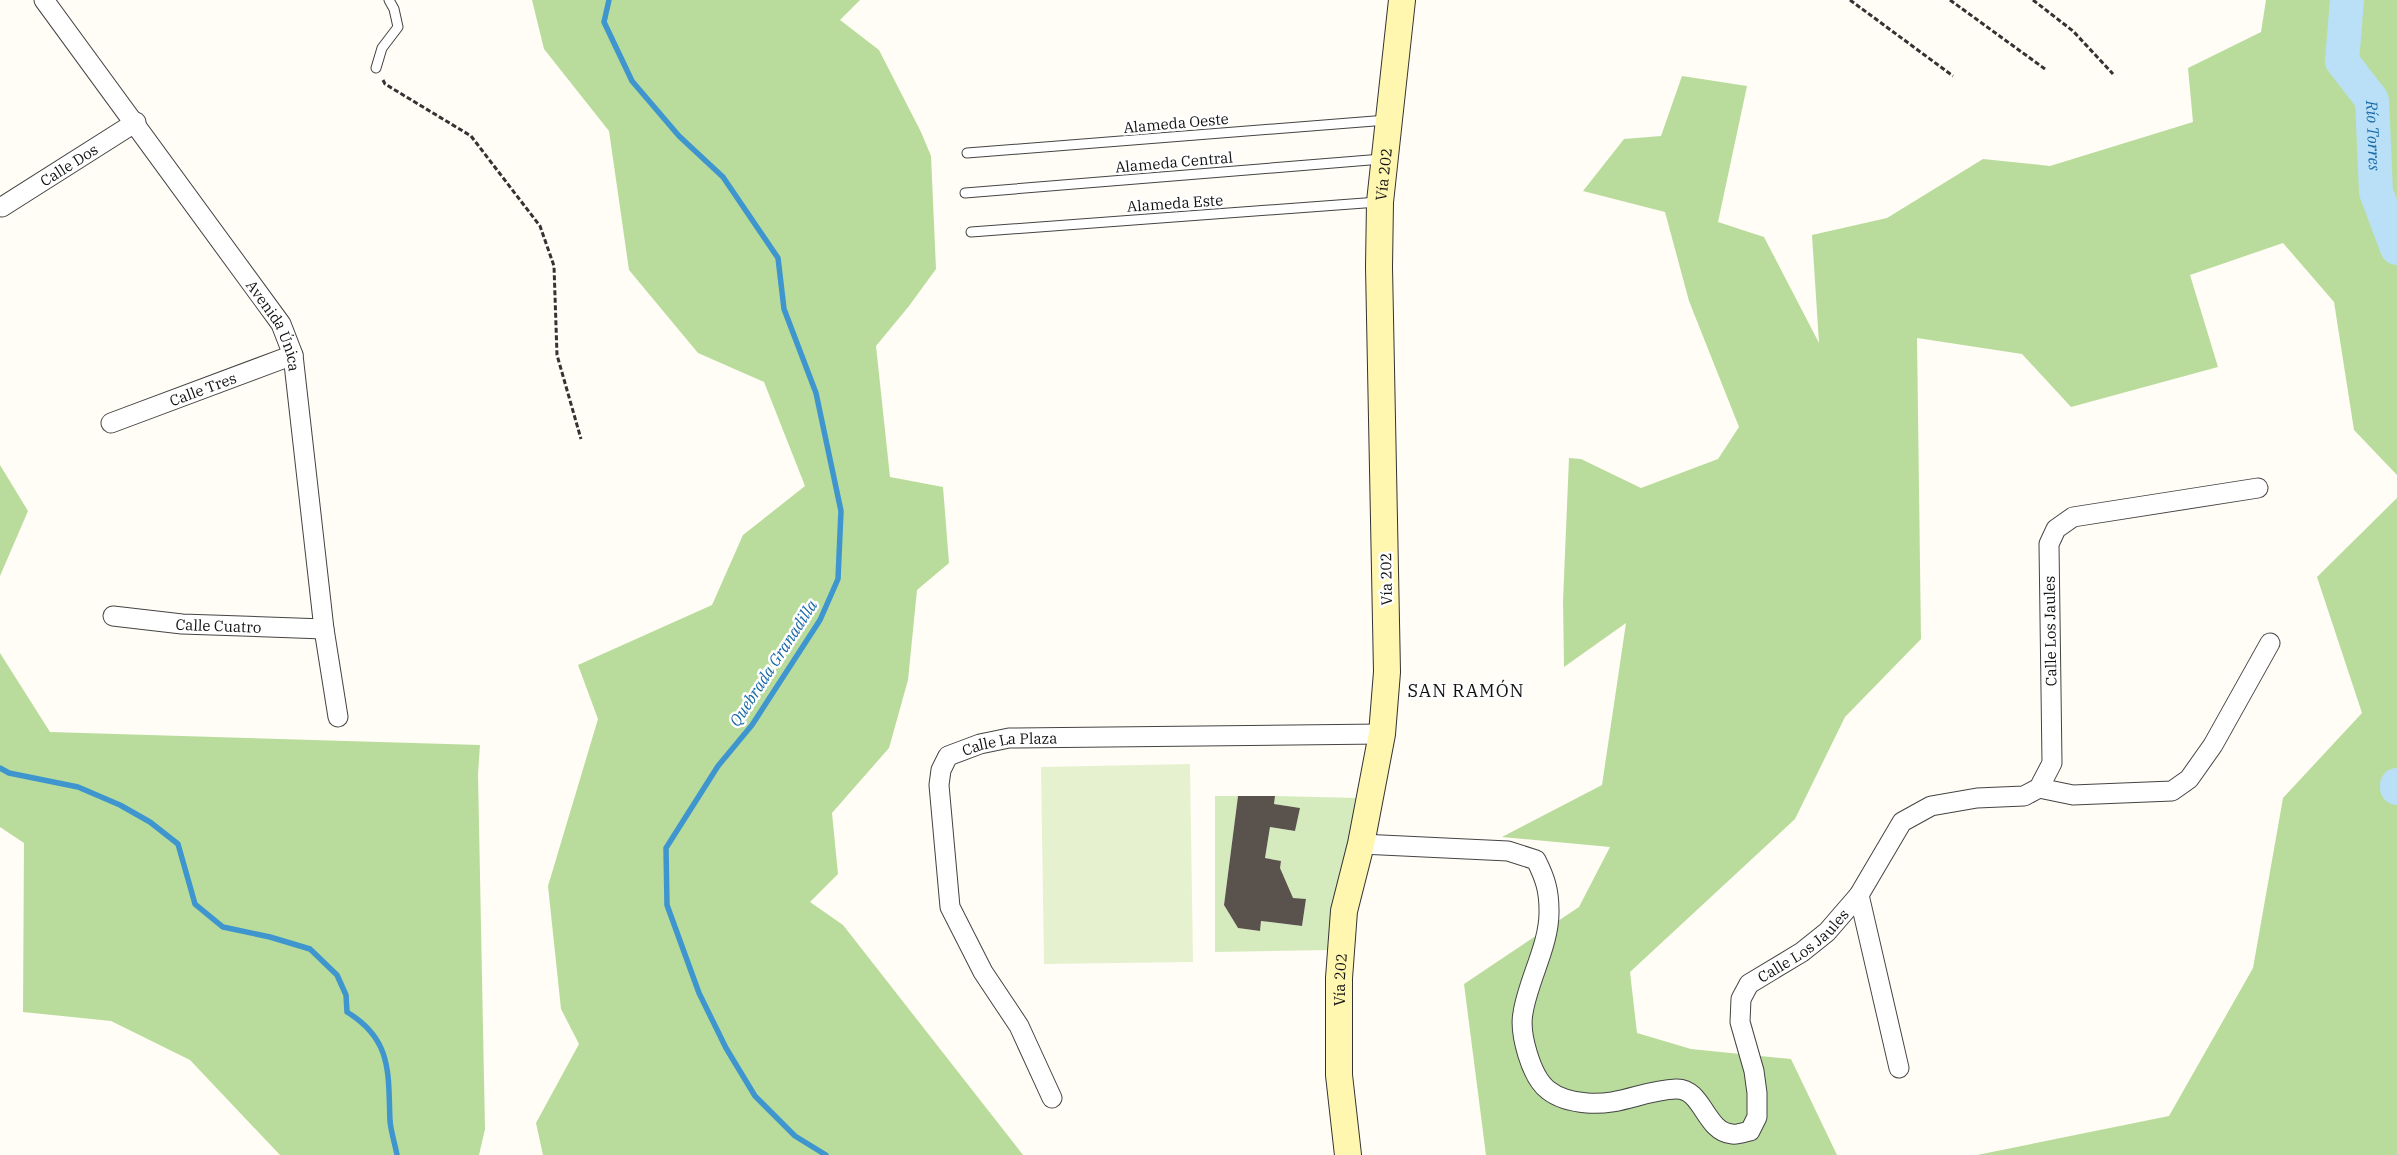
<svg xmlns="http://www.w3.org/2000/svg" width="2397" height="1155" font-family="'IBM Plex Serif',serif">
	<rect width="100%" height="100%" fill="#fffdf5"/>
	<!-- green -->
	<path fill="#d5ebbd" d="M 1215,796 L 1238,796 L 1224,905 L 1238,928 L 1260,931 L 1261,921 L 1302,926 L 1306,900 L 1286,897 L 1277,881 L 1281,861 L 1265,858 L 1270,827 L 1295,831 L 1300,808 L 1274,804 L 1275,796 L 1359,798 L 1331,950 L 1215,952 Z"/>
	<!-- forest -->
	<path fill="#b9dc9c" d="M 532,0 L 860,0 L 840,20 L 879,50 L 921,132 L 931,156 L 936,269 L 909,306 L 876,346 L 890,477 L 943,487 L 949,563 L 917,590 L 908,680 L 889,748 L 832,813 L 838,874 L 810,902 L 843,925 L 1023,1155 L 543,1155 L 536,1123 L 579,1044 L 561,1009 L 548,886 L 598,719 L 578,665 L 712,605 L 743,535 L 805,486 L 764,382 L 698,353 L 629,270 L 609,131 L 544,49 Z
		M 2266,0 L 2397,0 L 2397,475 L 2354,430 L 2334,302 L 2283,243 L 2190,275 L 2218,367 L 2071,407 L 2022,354 L 1917,338 L 1921,639 L 1845,717 L 1795,819 L 1630,972 L 1637,1033 L 1691,1049 L 1791,1059 L 1837,1155 L 1486,1155 L 1464,984 L 1579,907 L 1610,847 L 1502,837 L 1602,785 L 1626,623 L 1564,667 L 1563,601 L 1569,458 L 1581,459 L 1641,488 L 1718,459 L 1739,427 L 1689,301 L 1665,212 L 1583,191 L 1624,139 L 1661,136 L 1682,76 L 1747,86 L 1718,222 L 1764,237 L 1819,343 L 1812,235 L 1887,218 L 1983,159 L 2050,166 L 2193,122 L 2188,68 L 2261,32 Z
		M 0,465 L 28,511 L 0,576 Z
		M 2397,498 L 2397,1155 L 1977,1155 L 2169,1116 L 2253,968 L 2283,798 L 2362,713 L 2317,577 Z
		M 0,653 L 50,732 L 480,745 L 478,774 L 485,1129 L 479,1155 L 280,1155 L 190,1060 L 111,1021 L 23,1012 L 24,843 L 0,827 Z"/>
	<!-- pitch -->
	<path fill="#e6f2cf" d="M 1190,764 L 1193,962 L 1044,964 L 1041,767 Z"/>
	<g fill="none" stroke-linecap="round" stroke-linejoin="round">
		<!-- stream -->
		<path stroke="#3f96cf" stroke-width="5.5" d="M 609,0 L 604,22 L 632,81 L 679,136 L 723,177 L 778,258 L 784,309 L 816,393 L 841,511 L 838,579 L 820,620 L 752,725 L 718,766 L 666,848 L 667,905 L 699,993 L 726,1048 L 755,1096 L 795,1136 L 826,1155
			M 0,768 L 9,773 L 78,787 L 120,805 L 150,822 L 178,844 L 195,904 L 223,927 L 270,937 L 310,949 L 337,975 L 346,995 L 347,1012 C 393,1040 388,1074 390,1121 C 391,1132 395,1144 397,1155"/>
		<!-- river -->
		<g stroke="#b9e0f7" stroke-width="34">
			<path id="s1" d="M 2347,0 L 2342,61 L 2372,100 L 2376,192 L 2397,248"/>
			<path d="M 2397,785 L 2397,788"/>
		</g>
	</g>
	<!-- building -->
	<path fill="#5a524d" d="M 1238,796 L 1275,796 L 1274,804 L 1300,808 L 1295,831 L 1270,827 L 1265,858 L 1281,861 L 1280,868 L 1293,898 L 1306,899 L 1302,926 L 1261,921 L 1260,931 L 1238,928 L 1224,905 Z"/>
	<g fill="none" stroke-linecap="round" stroke-linejoin="round">
		<!-- service casing -->
		<g stroke="#444" stroke-width="11">
			<path id="service" d="M 376,68 L 382,48 L 398,27 L 394,9 L 389,0
				M 967,153 L 1387,120
				M 965,193 L 1382,159
				M 971,232 L 1378,202"/>
		</g>
		<!-- minor casing -->
		<g stroke="#444" stroke-width="21">
			<g id="minor">
				<path id="s2" d="M 44,0 L 281,324 L 293,355 L 324,629 L 338,717"/>
				<path id="s3" d="M 2,207 L 136,122"/>
				<path id="s4" d="M 111,423 L 293,355"/>
				<path id="s5" d="M 113,616 L 182,624 L 324,629"/>
				<path d="M 2039,788 L 2073,795 L 2172,791 L 2189,779 L 2213,745 L 2270,643"/>
				<path id="s6" d="M 1361,844 L 1508,851 L 1536,860 C 1545,878 1549,890 1549,910 C 1550,944 1528,980 1523,1013 C 1519,1033 1531,1077 1548,1090 C 1558,1098 1574,1102 1587,1103 C 1620,1106 1644,1090 1676,1089 C 1703,1088 1705,1132 1732,1134 C 1737,1135 1745,1132 1750,1131 L 1757,1117 L 1757,1093 L 1754,1071 L 1740,1022 L 1741,999 L 1749,984 L 1802,952 L 1827,932 L 1859,895 L 1902,822 L 1931,806 L 1977,798 L 2024,796 L 2039,788 L 2052,763 L 2049,544 L 2056,529 L 2073,517 L 2258,488"/>
				<path d="M 1859,895 L 1899,1068"/>
				<path id="s7" d="M 1052,1098 L 1019,1026 L 983,972 L 950,907 L 939,785 L 941,770 L 948,756 L 980,744 L 1009,738 L 1382,734"/>
			</g>
		</g>
		<!-- secondary casing -->
		<g stroke="#333" stroke-width="28">
			<g id="secondary">
				<path id="s8" d="M 1348,1155 L 1339,1075 L 1339,978 L 1344,911 L 1361,844 L 1382,734 L 1387,672 L 1379,267 L 1380,202 L 1402,0"/>
			</g>
		</g>
		<!-- path -->
		<path stroke="#333" stroke-width="3" stroke-dasharray="5 2.5" stroke-linecap="butt" d="M 1850,0 L 1953,76
			M 1950,0 L 2045,69
			M 2033,0 L 2073,31 L 2113,74
			M 383,80 L 385,84 L 471,136 L 540,226 L 554,266 L 557,355 L 581,439"/>
		<!-- service -->
		<use href="#service" stroke="#fff" stroke-width="9"/>
		<!-- minor -->
		<use href="#minor" stroke="#fff" stroke-width="19"/>
		<!-- secondary -->
		<use href="#secondary" stroke="#fff6b0" stroke-width="26"/>
	</g>
	<g text-anchor="middle" dominant-baseline="central" stroke-width="5" stroke-linejoin="round" paint-order="stroke">
		<!-- street labels -->
		<g font-size="15" fill="#111" stroke="#fff">
			<text transform="translate(1176 123) rotate(-5)">Alameda Oeste</text>
			<text transform="translate(1174 162) rotate(-5)">Alameda Central</text>
			<text stroke="none"><textPath href="#s3" startOffset="79">Calle Dos</textPath></text>
			<text stroke="none"><textPath href="#s8" startOffset="986">Vía 202</textPath></text>
			<text transform="translate(1175 203) rotate(-4)">Alameda Este</text>
			<text stroke="none"><textPath href="#s2" startOffset="400">Avenida Única</textPath></text>
			<text stroke="none"><textPath href="#s4" startOffset="98">Calle Tres</textPath></text>
			<text transform="translate(1386 579) rotate(-91)">Vía 202</text>
			<text stroke="none"><textPath href="#s5" startOffset="106">Calle Cuatro</textPath></text>
			<text transform="translate(2050 631) rotate(-91)">Calle Los Jaules</text>
			<text stroke="none"><textPath href="#s7" startOffset="434">Calle La Plaza</textPath></text>
			<text stroke="none"><textPath href="#s6" startOffset="864">Calle Los Jaules</textPath></text>
			<text stroke="none"><textPath href="#s8" startOffset="176">Vía 202</textPath></text>
		</g>
		<!-- water labels -->
		<g font-size="16" font-style="italic" fill="#1768a6" stroke="#fff">
			<text stroke="none"><textPath href="#s1" startOffset="146">Río Torres</textPath></text>
			<text transform="translate(773 663) rotate(-57)">Quebrada Granadilla</text>
		</g>
		<!-- quarter labels -->
		<g font-size="18" letter-spacing="1" fill="#111" stroke="#fff">
			<text x="1466" y="690">SAN RAMÓN</text>
		</g>
	</g>
</svg>
